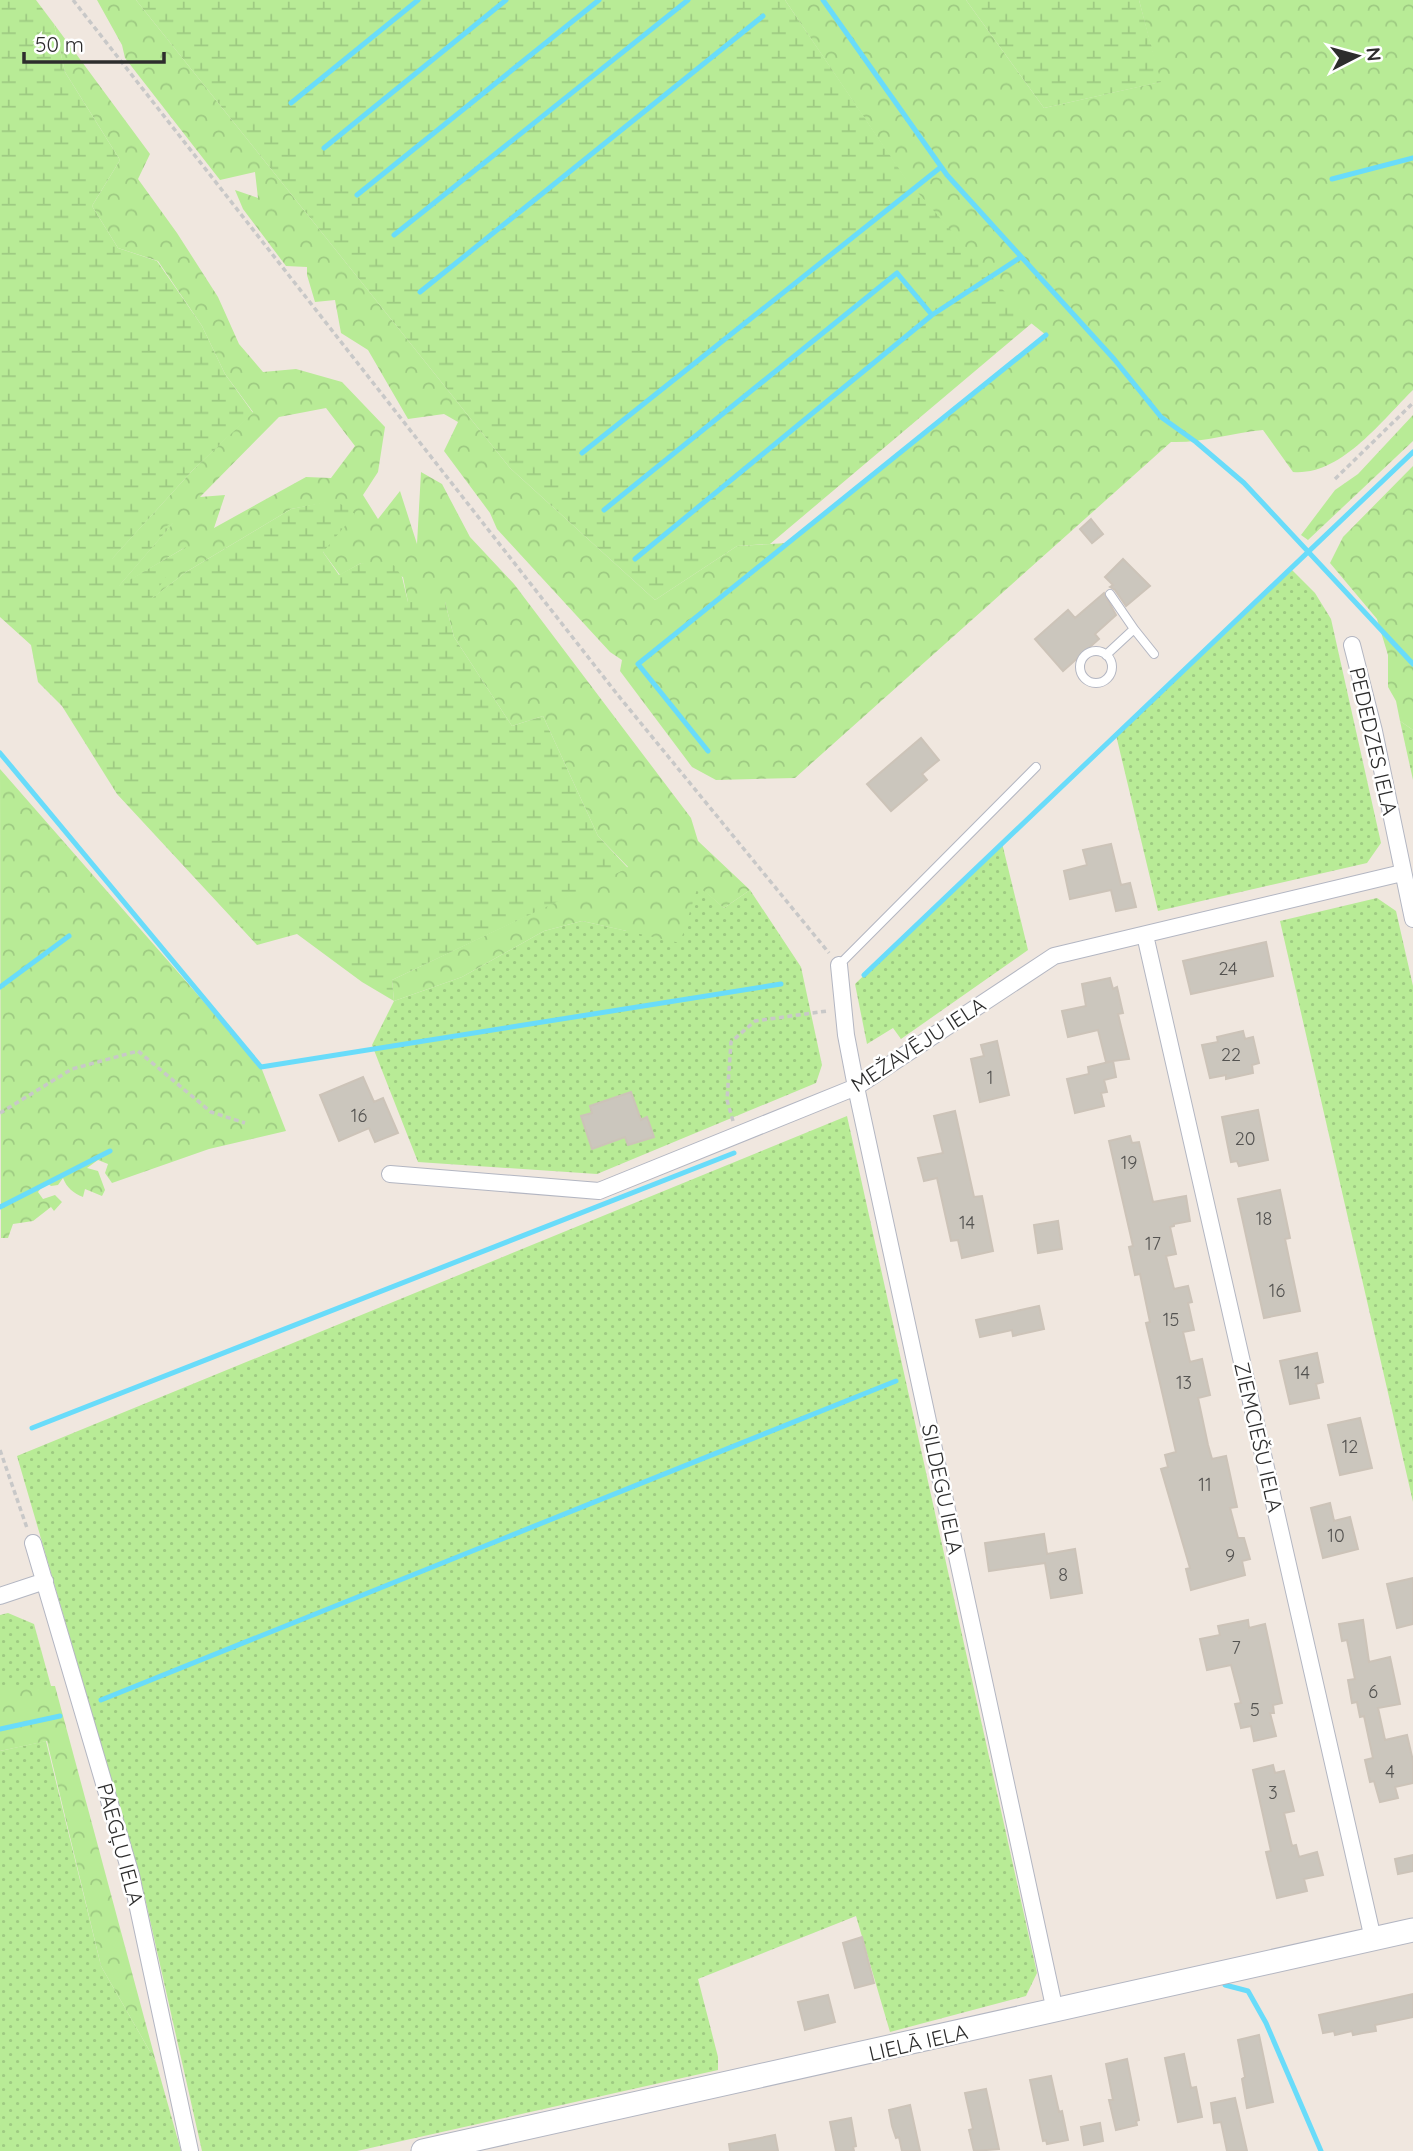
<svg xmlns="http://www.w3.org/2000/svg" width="1413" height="2151" font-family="Quicksand,sans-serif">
	<defs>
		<pattern id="grass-dots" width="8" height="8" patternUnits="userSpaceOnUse" patternTransform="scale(1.75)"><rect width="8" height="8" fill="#b8eb96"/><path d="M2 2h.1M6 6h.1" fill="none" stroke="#9eca82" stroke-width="1.8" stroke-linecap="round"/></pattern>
		<pattern id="forest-crowns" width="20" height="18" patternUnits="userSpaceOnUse" patternTransform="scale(1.75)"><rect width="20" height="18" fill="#b8eb96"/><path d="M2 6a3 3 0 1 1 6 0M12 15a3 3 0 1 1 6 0" fill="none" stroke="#9eca82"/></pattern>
		<pattern id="wetland-marsh" width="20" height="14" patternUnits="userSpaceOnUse" patternTransform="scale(1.75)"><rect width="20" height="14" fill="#b8eb96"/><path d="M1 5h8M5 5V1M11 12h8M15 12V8" fill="none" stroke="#9eca82"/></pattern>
	</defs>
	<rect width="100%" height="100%" fill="#f0e7df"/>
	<!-- grass -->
	<path fill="url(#grass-dots)" d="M 1291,569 L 1315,593 L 1331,619 L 1381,843 L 1367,863 L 1158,911 L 1116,735 Z
		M 1400,721 L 1413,730 L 1413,780 Z
		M 1002,843 L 1028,950 L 901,1039 L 893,1028 L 867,1044 L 855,984 Z
		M 698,885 L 724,908 L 750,890 L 801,967 L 822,1065 L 816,1083 L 597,1174 L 418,1162 L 372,1045 L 394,1001 L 462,977 L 544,931 L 582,921 L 627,931 Z
		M 1377,898 L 1396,911 L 1413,986 L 1413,1502 L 1280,921 Z
		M 847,1116 L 1037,1973 L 1026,1996 L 890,2032 L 856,1916 L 698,1979 L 718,2057 L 718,2070 L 357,2151 L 202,2151 L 143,1889 L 17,1456 Z
		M 8,1613 L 34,1624 L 51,1686 L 0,1686 L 0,1615 Z
		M 46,1741 L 101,1966 L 156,2062 L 181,2151 L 0,2151 L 0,1751 Z"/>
	<!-- forest -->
	<path fill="url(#forest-crowns)" fill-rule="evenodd" d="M 97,0 L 136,0 L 510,468 L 655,600 L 737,546 L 788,543 L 1046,335 L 1031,323 L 906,180 L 785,0 L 966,0 L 1044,108 L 1160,82 L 1139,0 L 1413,0 L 1413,390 C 1381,421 1341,476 1293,472 L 1263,430 C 1232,433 1203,443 1171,442 L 795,778 L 716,780 L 692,767 L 620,671 L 622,660 L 610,652 L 497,529 L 490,513 L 444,451 L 458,422 L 444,414 L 408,419 L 368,350 L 341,333 L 335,300 L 315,302 L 307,275 L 307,267 L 286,266 L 243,209 L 235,190 L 258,198 L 255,172 L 220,180 L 125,58 L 122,45 Z
		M 54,24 L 150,154 L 138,179 L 177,233 L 218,297 L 239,344 L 263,372 L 296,369 L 342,382 L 385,427 L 378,472 L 363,495 L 378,519 L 400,491 L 417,544 L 421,472 L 442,484 L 470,537 L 514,584 L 691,818 L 698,841 L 750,890 L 724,908 L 698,886 L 680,943 L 582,921 L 544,931 L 462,977 L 394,1001 L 392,980 L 628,867 L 598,836 L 543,716 L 512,726 L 454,637 L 445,602 L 408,602 L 403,577 L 361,563 L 340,575 L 323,552 L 335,501 L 291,509 L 186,572 L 149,601 L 184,548 L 117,588 L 173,523 L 109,562 L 192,471 L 253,412 L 225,374 L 202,326 L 158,261 L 118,248 L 92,206 L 120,160 L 65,72 ZM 326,408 L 355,446 L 331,478 L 306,477 L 214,528 L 225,495 L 200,497 L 279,417 Z
		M 1413,415 L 1413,441 L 1308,540 L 1301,535 L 1335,490 L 1358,474 Z
		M 1413,466 L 1413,730 L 1400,721 L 1396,701 L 1388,687 L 1388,655 L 1377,619 L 1330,563 L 1343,537 Z
		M 0,769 L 261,1067 L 286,1131 L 209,1149 L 112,1183 L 105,1173 L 108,1164 L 98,1160 L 87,1168 L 98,1171 L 105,1190 L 102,1196 L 85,1189 L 83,1197 C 73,1193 67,1188 63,1178 L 58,1185 L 51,1186 L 46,1182 L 38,1192 L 43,1199 L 55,1195 L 62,1202 L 54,1211 L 51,1207 L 33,1221 L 13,1224 L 8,1238 L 1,1238 Z
		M 0,1686 L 55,1686 L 156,2062 L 101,1966 L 47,1741 L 0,1751 Z"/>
	<!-- wetland -->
	<path fill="url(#wetland-marsh)" d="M 0,0 L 36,0 L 54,24 L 65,72 L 120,160 L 92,206 L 118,248 L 157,261 L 202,326 L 225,374 L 253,413 L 192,471 L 112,559 L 175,521 L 119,586 L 186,547 L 151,599 L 186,572 L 291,509 L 335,500 L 355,514 L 323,552 L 339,575 L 361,563 L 394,565 L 402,577 L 408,602 L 445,602 L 454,637 L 512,726 L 543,716 L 598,836 L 628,868 L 392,980 L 394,1001 L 362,982 L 297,934 L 257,945 L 117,794 L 62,706 L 38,682 L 31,645 L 0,617 Z
		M 136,0 L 785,0 L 906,179 L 1032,323 L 770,544 L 737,546 L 655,600 L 510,468 Z
		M 966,0 L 1139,0 L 1161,82 L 1044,108 Z"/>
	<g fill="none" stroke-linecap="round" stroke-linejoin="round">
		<!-- stream -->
		<path stroke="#69dcfa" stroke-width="5" d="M 823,0 L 947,175 L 1114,359 L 1161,417 L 1196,442 L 1244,483 L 1413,664
			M 291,103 L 418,0
			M 324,148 L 506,0
			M 1332,179 L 1413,158
			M 357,195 L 599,0
			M 394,235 L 688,0
			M 420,292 L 763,16
			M 582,453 L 941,167
			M 604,510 L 897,273 L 932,315
			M 635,559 L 932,315 L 1021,257
			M 708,751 L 638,664 L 1046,335
			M 0,753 L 261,1067 L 781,984
			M 864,975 L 1413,452
			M 0,987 L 69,936
			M 0,1207 L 110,1151
			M 32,1428 L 734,1153
			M 101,1700 L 896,1381
			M 0,1729 L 60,1716
			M 1225,1985 L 1248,1991 L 1266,2023 L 1321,2151"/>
	</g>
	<!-- building -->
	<path fill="#cbc6bd" stroke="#ccc3b8" stroke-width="2" d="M 1091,519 L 1103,534 L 1092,543 L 1080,529 Z
		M 1123,559 L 1150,586 L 1126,606 L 1115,590 L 1110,587 L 1113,585 L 1105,577 Z
		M 1104,593 L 1116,615 L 1095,634 L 1099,639 L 1063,671 L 1035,639 L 1068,610 L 1075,618 Z
		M 921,738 L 939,760 L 922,774 L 927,780 L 891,811 L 867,784 Z
		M 1111,844 L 1121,885 L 1130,883 L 1136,907 L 1116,911 L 1111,890 L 1070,899 L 1064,871 L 1087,865 L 1083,850 Z
		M 1266,942 L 1273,976 L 1191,994 L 1183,961 Z
		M 1110,978 L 1113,989 L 1117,987 L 1123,1013 L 1118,1014 L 1129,1059 L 1106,1062 L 1098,1030 L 1068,1037 L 1062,1011 L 1086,1006 L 1082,984 Z
		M 1243,1031 L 1245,1039 L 1253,1037 L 1259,1063 L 1252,1065 L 1253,1073 L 1226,1079 L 1226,1075 L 1210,1078 L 1202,1045 L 1218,1042 L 1217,1037 Z
		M 997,1041 L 1009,1095 L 980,1102 L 971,1059 L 984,1056 L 981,1045 Z
		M 1113,1061 L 1116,1077 L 1104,1080 L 1107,1092 L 1101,1093 L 1104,1106 L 1075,1113 L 1067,1079 L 1089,1074 L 1088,1067 Z
		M 363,1077 L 374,1102 L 383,1098 L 398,1133 L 375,1142 L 369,1128 L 339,1141 L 320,1095 Z
		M 631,1092 L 641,1120 L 647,1117 L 654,1137 L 628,1145 L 625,1137 L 592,1149 L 581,1116 L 592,1113 L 590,1106 Z
		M 1258,1110 L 1268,1160 L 1239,1166 L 1237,1161 L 1231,1162 L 1222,1117 Z
		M 955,1111 L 974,1197 L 982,1196 L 993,1251 L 962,1258 L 958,1240 L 951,1241 L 937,1178 L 924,1181 L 918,1158 L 943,1153 L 934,1116 Z
		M 1130,1136 L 1132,1143 L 1139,1142 L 1153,1202 L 1186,1196 L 1190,1221 L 1174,1224 L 1174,1226 L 1170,1227 L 1176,1254 L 1166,1256 L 1174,1289 L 1188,1286 L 1192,1302 L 1188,1303 L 1194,1330 L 1183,1332 L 1190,1362 L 1202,1359 L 1210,1395 L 1198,1398 L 1208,1445 L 1212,1459 L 1226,1456 L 1237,1507 L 1230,1508 L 1238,1538 L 1244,1538 L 1250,1559 L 1242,1561 L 1245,1575 L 1191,1590 L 1186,1569 L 1190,1568 L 1161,1469 L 1168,1467 L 1165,1455 L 1176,1452 L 1146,1323 L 1150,1322 L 1140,1274 L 1135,1275 L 1129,1247 L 1133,1246 L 1109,1141 Z
		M 1280,1190 L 1290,1238 L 1285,1239 L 1300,1311 L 1264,1318 L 1238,1199 Z
		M 1058,1221 L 1062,1249 L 1038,1253 L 1034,1225 Z
		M 1039,1306 L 1044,1329 L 1013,1336 L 1012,1330 L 980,1337 L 976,1320 Z
		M 1317,1353 L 1323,1382 L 1316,1384 L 1319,1398 L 1290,1404 L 1280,1361 Z
		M 1360,1418 L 1372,1468 L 1340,1475 L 1328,1425 Z
		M 1330,1503 L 1334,1521 L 1350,1517 L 1358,1549 L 1323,1558 L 1311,1508 Z
		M 1044,1534 L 1047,1554 L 1075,1549 L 1082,1593 L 1051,1598 L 1045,1563 L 989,1571 L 985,1543 Z
		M 1413,1578 L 1413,1624 L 1397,1628 L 1387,1584 Z
		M 1248,1620 L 1249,1628 L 1265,1624 L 1282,1703 L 1273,1705 L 1274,1713 L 1270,1713 L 1276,1736 L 1254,1741 L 1251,1726 L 1241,1728 L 1235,1704 L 1241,1703 L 1231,1665 L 1207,1670 L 1200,1639 L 1220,1635 L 1218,1626 Z
		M 1363,1620 L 1369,1662 L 1390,1657 L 1400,1704 L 1378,1708 L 1385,1740 L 1407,1735 L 1413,1761 L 1413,1783 L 1395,1787 L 1398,1798 L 1380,1802 L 1374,1781 L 1370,1782 L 1365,1760 L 1373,1758 L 1364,1716 L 1360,1717 L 1357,1702 L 1352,1703 L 1348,1680 L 1355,1679 L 1347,1640 L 1342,1641 L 1339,1624 Z
		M 1273,1765 L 1275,1773 L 1284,1771 L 1294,1811 L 1284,1813 L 1292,1846 L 1296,1845 L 1299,1857 L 1317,1852 L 1323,1875 L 1304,1879 L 1307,1891 L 1277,1898 L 1266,1852 L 1271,1851 L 1253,1770 Z
		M 1413,1855 L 1413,1871 L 1398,1874 L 1395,1859 Z
		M 862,1937 L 874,1983 L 855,1988 L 843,1943 Z
		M 1413,1994 L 1413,2017 L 1375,2025 L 1376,2031 L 1363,2033 L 1353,2035 L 1352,2031 L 1335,2035 L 1334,2031 L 1323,2033 L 1319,2015 Z
		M 828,1995 L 835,2022 L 805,2030 L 798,2002 Z
		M 1259,2035 L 1273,2102 L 1247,2108 L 1242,2079 L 1245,2077 L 1238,2040 Z
		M 1184,2054 L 1191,2088 L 1196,2087 L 1202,2117 L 1178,2122 L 1165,2058 Z
		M 1127,2059 L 1139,2120 L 1136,2121 L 1137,2125 L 1116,2130 L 1109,2100 L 1113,2100 L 1106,2064 Z
		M 1051,2076 L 1059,2112 L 1062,2111 L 1068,2140 L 1047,2144 L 1046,2140 L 1043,2141 L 1030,2080 Z
		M 986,2089 L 999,2149 L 974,2151 L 969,2130 L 973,2129 L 965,2093 Z
		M 1235,2098 L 1247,2151 L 1227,2151 L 1221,2122 L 1214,2123 L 1211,2103 Z
		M 910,2105 L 920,2151 L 902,2151 L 899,2137 L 896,2138 L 892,2126 L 889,2110 Z
		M 851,2118 L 856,2146 L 853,2147 L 854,2151 L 836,2151 L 830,2122 Z
		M 1100,2123 L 1103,2141 L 1084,2145 L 1081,2127 Z
		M 775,2135 L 778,2151 L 730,2151 L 729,2144 Z"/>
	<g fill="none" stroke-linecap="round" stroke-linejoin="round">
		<!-- lane casing -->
		<g stroke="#b3b6c2" stroke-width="10">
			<path id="lane" d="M 1110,594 L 1134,629
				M1080 667a16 16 0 1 1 32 0a16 16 0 1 1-32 0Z
				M 1106,655 L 1134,629 L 1154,654
				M 839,965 L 1036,767"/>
		</g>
		<!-- street casing -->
		<g stroke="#b3b6c2" stroke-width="18">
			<path id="street" d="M 1352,645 L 1374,731 L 1413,919
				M 1145,935 L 1373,1939
				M 839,965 L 846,1035 L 856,1087 L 1055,2011
				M 390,1174 L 599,1191 L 856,1087 L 1054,956 L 1402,873
				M 33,1543 L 131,1875 L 190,2151
				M 0,1596 L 45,1581"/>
		</g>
		<!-- secondary casing -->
		<g stroke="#b3b6c2" stroke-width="25">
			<path id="secondary" d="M 423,2151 L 1413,1930"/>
		</g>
		<!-- path -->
		<path stroke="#c8c8c8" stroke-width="3.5" stroke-dasharray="5 3.5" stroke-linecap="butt" d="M 73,0 L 617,694 L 829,953
			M 1335,479 L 1413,403
			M 0,1113 L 72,1069 L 138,1051 L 211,1112 L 245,1123
			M 733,1121 L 727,1100 L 731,1042 L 755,1021 L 827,1011
			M 0,1450 L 27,1528"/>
		<!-- lane -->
		<use href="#lane" stroke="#fff" stroke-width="8"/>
		<!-- street -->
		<use href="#street" stroke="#fff" stroke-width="16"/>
		<!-- secondary -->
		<use href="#secondary" stroke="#fff" stroke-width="23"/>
	</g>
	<g text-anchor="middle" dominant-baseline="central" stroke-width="5" stroke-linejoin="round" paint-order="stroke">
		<!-- number labels -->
		<g font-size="18" fill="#545351">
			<text x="1228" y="968">24</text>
			<text x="1231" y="1054">22</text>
			<text x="990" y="1077">1</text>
			<text x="359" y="1115">16</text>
			<text x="1245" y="1138">20</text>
			<text x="1129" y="1162">19</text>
			<text x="1264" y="1218">18</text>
			<text x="967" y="1222">14</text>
			<text x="1153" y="1243">17</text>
			<text x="1277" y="1290">16</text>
			<text x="1171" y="1319">15</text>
			<text x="1302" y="1372">14</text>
			<text x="1184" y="1382">13</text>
			<text x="1350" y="1446">12</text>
			<text x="1205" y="1484">11</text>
			<text x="1336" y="1535">10</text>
			<text x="1230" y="1555">9</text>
			<text x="1063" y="1574">8</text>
			<text x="1236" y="1647">7</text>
			<text x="1373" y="1691">6</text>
			<text x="1255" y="1709">5</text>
			<text x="1390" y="1771">4</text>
			<text x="1273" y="1792">3</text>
		</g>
		<!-- street labels -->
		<g font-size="21" fill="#2d2d2d" stroke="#fff">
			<text transform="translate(1374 741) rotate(77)">PEDEDZES IELA</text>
			<text transform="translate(918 1044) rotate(-33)">MEŽAVĒJU IELA</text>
			<text transform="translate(1259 1437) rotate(77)">ZIEMCIEŠU IELA</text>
			<text transform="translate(943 1489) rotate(78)">SILDEGU IELA</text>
			<text transform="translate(121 1844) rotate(75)">PAEGĻU IELA</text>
			<text transform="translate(918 2042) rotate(-13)">LIELĀ IELA</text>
		</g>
	</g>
	<!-- north arrow -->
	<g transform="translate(1357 56) rotate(84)" stroke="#ffffff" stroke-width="5" paint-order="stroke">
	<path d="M0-5L12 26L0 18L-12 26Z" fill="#2d2d2d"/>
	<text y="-10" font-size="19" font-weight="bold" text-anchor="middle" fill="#2d2d2d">N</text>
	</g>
	<!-- scale -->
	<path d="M24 52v10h140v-10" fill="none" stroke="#2d2d2d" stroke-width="3.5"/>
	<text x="35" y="52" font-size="21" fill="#2d2d2d" stroke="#ffffff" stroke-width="5" paint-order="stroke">50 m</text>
</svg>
